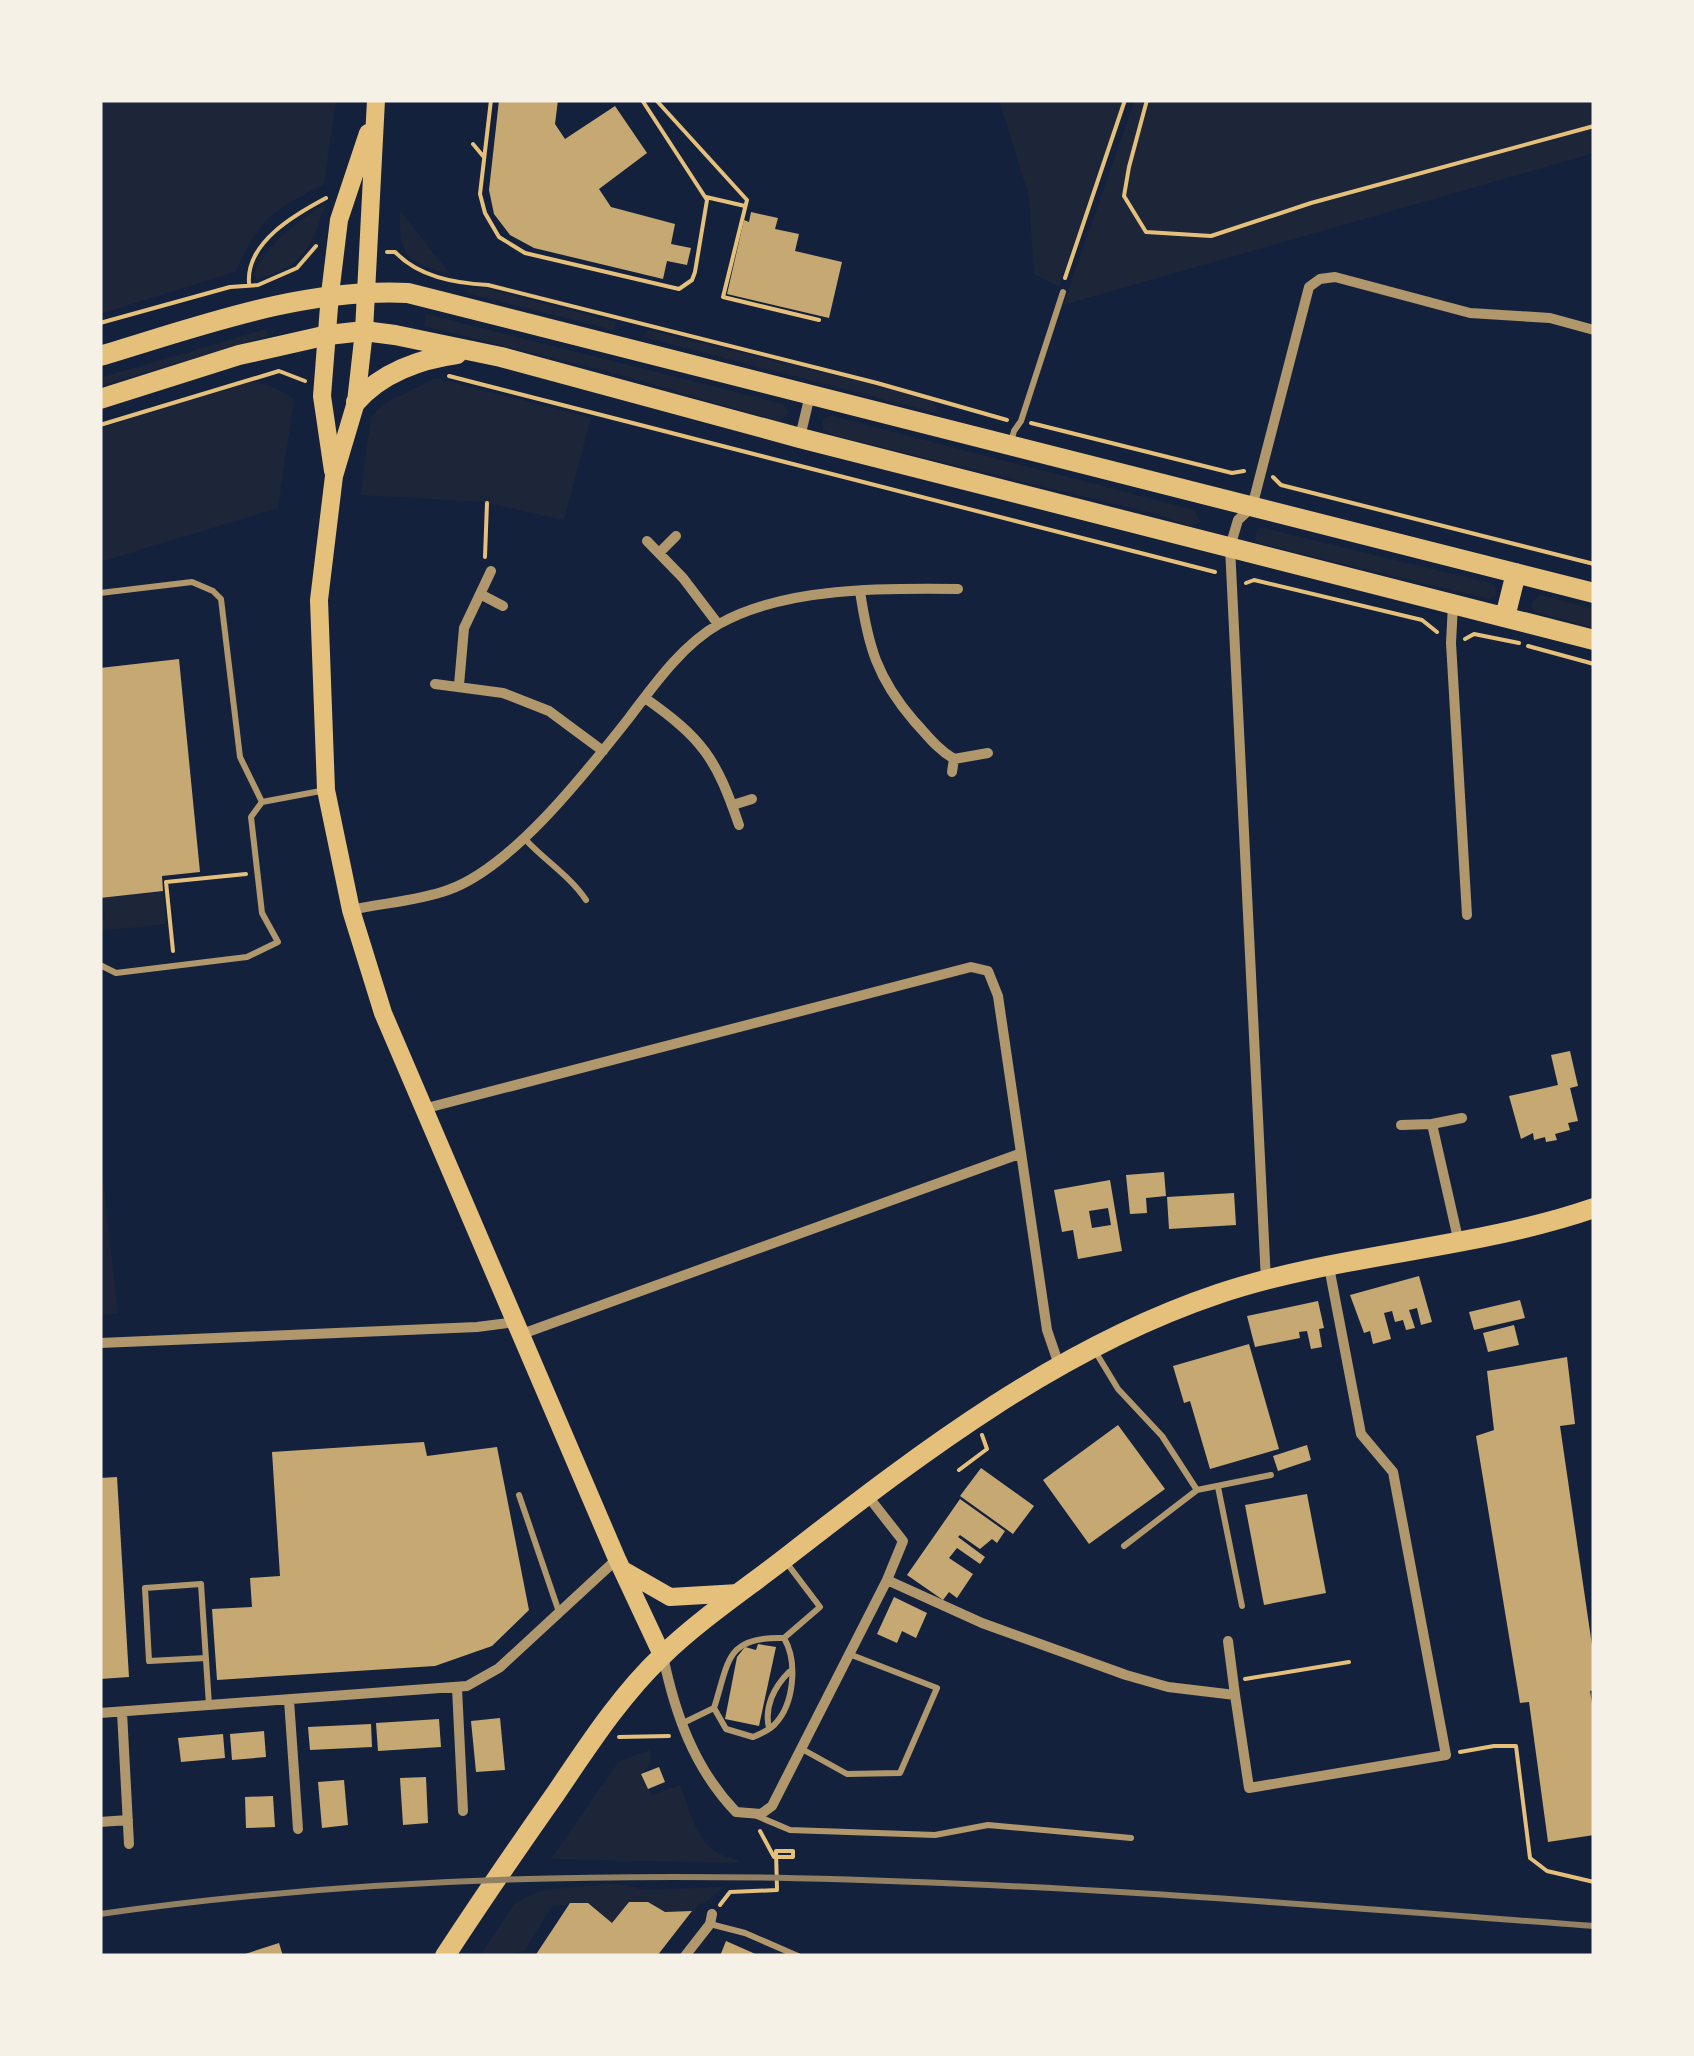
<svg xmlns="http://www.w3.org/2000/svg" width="1694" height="2056" font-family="Cabin,sans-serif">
	<rect width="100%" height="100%" fill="#14213d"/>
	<!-- green -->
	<path fill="#1d2539" d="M 100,100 L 336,100 L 324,184 C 268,214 263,215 235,272 L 100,314 Z
		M 999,100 L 1125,100 L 1059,287 L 1034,274 L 1029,196 Z
		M 1135,100 L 1594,100 L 1594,153 L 1063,305 Z
		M 325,203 C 312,250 304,265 256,280 L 254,274 C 269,241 296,224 325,203 Z
		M 400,211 L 451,275 C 407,261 399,260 400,211 Z
		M 485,288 L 616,322 L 613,330 L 467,293 L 468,289 Z
		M 426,314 L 783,404 L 789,413 L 779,421 L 607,371 L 424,326 Z
		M 266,329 L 268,336 L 100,386 L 100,378 Z
		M 647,330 L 930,398 L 940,414 L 643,337 Z
		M 436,378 L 591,418 L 564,520 L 483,502 L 360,495 L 371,417 L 383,404 Z
		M 249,381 L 271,386 L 294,399 L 278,508 L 100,562 L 100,428 Z
		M 832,416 L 1195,510 L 1200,522 L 1189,526 L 1156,514 L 836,436 L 823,430 L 823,418 Z
		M 1260,527 L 1490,583 L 1495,586 L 1496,595 L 1489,599 L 1259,543 L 1254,537 Z
		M 1540,595 L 1594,609 L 1594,628 L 1538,613 L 1532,609 L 1532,602 Z
		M 163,892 L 166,924 L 100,931 L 100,921 L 105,920 L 103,898 Z
		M 100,1150 L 118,1314 L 100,1315 Z
		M 650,1750 L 651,1763 L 641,1775 L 651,1795 L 680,1785 C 692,1815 698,1855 737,1859 L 739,1863 L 551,1859 L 619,1761 Z
		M 613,1883 L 644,1890 L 724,1887 L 705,1903 L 699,1904 L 693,1913 L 665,1912 L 648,1902 L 612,1923 L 588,1903 L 552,1906 L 525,1950 L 501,1956 L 480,1956 L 516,1902 L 539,1891 Z"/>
	<!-- building -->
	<path fill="#c6a872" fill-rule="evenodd" d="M 499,100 L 558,100 L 555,124 L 565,139 L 615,106 L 647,153 L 599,189 L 611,207 L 675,224 L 671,244 L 691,248 L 687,265 L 667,261 L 663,279 L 534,248 L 510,235 L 494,214 L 489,190 Z
		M 751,212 L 778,218 L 775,229 L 799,234 L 795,251 L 842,262 L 829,318 L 727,294 L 744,220 L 749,222 Z
		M 179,659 L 200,872 L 162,876 L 163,891 L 100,898 L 100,668 Z
		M 1570,1051 L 1578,1086 L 1570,1088 L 1578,1121 L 1568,1123 L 1570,1130 L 1555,1134 L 1557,1140 L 1546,1142 L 1545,1137 L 1534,1140 L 1533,1133 L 1521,1139 L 1509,1096 L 1558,1085 L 1551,1055 Z
		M 1164,1172 L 1166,1196 L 1146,1198 L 1147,1213 L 1130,1214 L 1126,1175 Z
		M 1110,1180 L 1122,1251 L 1078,1259 L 1073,1230 L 1062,1232 L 1054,1190 ZM 1108,1208 L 1111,1225 L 1092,1228 L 1089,1211 Z
		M 1234,1193 L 1236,1225 L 1169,1229 L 1167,1197 Z
		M 1419,1276 L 1432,1322 L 1421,1325 L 1417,1308 L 1409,1310 L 1415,1328 L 1406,1330 L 1403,1320 L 1395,1322 L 1392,1311 L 1384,1313 L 1391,1339 L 1373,1344 L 1370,1331 L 1364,1333 L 1350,1295 Z
		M 1520,1300 L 1525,1318 L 1474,1330 L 1469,1312 Z
		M 1318,1301 L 1324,1328 L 1319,1329 L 1322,1347 L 1311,1349 L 1307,1331 L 1299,1332 L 1300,1338 L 1255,1347 L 1247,1316 Z
		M 1514,1325 L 1519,1345 L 1488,1352 L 1483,1333 Z
		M 1249,1344 L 1279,1449 L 1210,1469 L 1190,1401 L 1184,1403 L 1173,1366 Z
		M 1567,1357 L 1575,1424 L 1560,1426 L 1594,1659 L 1594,1690 L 1590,1691 L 1594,1715 L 1594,1835 L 1548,1842 L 1529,1702 L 1520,1703 L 1476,1436 L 1494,1430 L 1487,1371 Z
		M 1118,1425 L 1165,1489 L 1089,1544 L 1043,1480 Z
		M 424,1442 L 427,1456 L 497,1447 L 529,1610 L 492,1646 L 435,1666 L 217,1680 L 212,1609 L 252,1607 L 250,1578 L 280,1576 L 272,1452 Z
		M 1307,1445 L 1311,1460 L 1278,1471 L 1273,1456 Z
		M 981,1468 L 1034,1506 L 1013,1534 L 960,1496 Z
		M 117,1477 L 129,1677 L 100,1679 L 100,1478 Z
		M 1307,1494 L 1326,1593 L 1264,1605 L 1245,1505 Z
		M 960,1499 L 1005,1531 L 997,1543 L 992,1539 L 980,1549 L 960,1535 L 958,1537 L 985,1557 L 980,1564 L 957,1548 L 949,1558 L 973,1574 L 957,1598 L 949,1592 L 943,1600 L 907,1575 Z
		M 894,1597 L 927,1613 L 916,1638 L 902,1631 L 897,1643 L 877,1634 Z
		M 758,1644 L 776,1647 L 759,1726 L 725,1719 L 737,1657 L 745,1647 L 756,1650 Z
		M 500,1718 L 505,1770 L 476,1772 L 471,1721 Z
		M 439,1719 L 441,1747 L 378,1751 L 376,1723 Z
		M 371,1724 L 372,1747 L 310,1750 L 308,1727 Z
		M 264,1731 L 266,1757 L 232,1760 L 230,1734 Z
		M 223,1734 L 225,1758 L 181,1762 L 178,1738 Z
		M 659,1767 L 665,1782 L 648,1789 L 641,1774 Z
		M 426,1777 L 428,1823 L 403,1825 L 400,1778 Z
		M 344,1780 L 348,1825 L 322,1828 L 318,1782 Z
		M 273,1796 L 275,1827 L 246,1828 L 245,1797 Z
		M 629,1902 L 648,1902 L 665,1912 L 692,1911 L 657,1956 L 535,1956 L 570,1903 L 588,1903 L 612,1923 Z
		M 726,1941 L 760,1956 L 720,1956 Z
		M 279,1943 L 283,1956 L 242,1956 L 242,1955 Z"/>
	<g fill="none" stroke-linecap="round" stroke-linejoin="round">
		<!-- path -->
		<path stroke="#e5c07b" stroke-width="4" d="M 491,100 L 480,194 L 485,213 L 499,237 L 525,253 L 679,289 L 692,280 L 695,272 L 707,200 L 642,100
			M 656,100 L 747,200 L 723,297 L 819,320
			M 1147,100 L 1129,167 L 1124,196 L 1146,232 L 1211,236 L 1311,203 L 1594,126
			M 473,144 L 483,156
			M 706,197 L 745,206
			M 387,252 L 395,252 C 419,277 454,283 488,285 L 877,383 L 1007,420
			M 1065,278 L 1125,100
			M 249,283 C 246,242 296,214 326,198
			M 100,323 L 230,287 L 258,285 L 297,268 L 316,246
			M 449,376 L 1215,572
			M 1031,423 L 1232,473 L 1244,471
			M 100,425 L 279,371 L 305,381
			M 1273,477 L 1281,485 L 1594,564
			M 485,557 L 487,503
			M 1246,583 L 1254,580 L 1422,620 L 1437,632
			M 1465,639 L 1474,634 L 1519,643
			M 1528,646 L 1594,664
			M 173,951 L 166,882 L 246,874
			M 959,1470 L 987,1449 L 982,1435
			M 1245,1679 L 1349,1662
			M 619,1737 L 669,1736
			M 1460,1752 L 1494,1746 L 1516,1746 L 1530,1858 L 1547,1871 L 1594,1882
			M 720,1905 L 730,1892 L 777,1890 L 776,1851 L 793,1851 L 793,1857 L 774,1857 L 760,1831"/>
		<!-- service -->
		<path stroke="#b1986c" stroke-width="6" d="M 1011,442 L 1014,431 L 1021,421 L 1063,292
			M 100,593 L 192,582 L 213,591 L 221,599 L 240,757 L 262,802
			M 525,839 C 544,860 570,876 586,900
			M 100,965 L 116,973 L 247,957 L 278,942 L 262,913 L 251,817 L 262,802 L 326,790
			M 1095,1351 L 1118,1389 L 1162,1436 L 1197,1490
			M 1218,1487 L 1242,1606
			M 519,1495 L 559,1612
			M 1124,1546 L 1197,1490 L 1271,1475
			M 784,1638 C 798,1662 794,1704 775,1724 C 770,1730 760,1734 753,1737 L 726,1729 L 714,1708 C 729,1662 725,1636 784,1638 L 820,1607 L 786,1562
			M 206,1658 L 149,1661 L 145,1588 L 201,1584 L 209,1705
			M 681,1724 L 714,1708
			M 769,1728 C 764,1707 774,1687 789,1672
			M 802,1749 L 847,1774 L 900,1773 L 937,1688 L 849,1654
			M 757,1816 L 790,1830 L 935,1835 L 988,1825 L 1131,1838
			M 710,1924 L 745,1933 L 798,1956"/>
		<!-- minor -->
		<path stroke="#b1986c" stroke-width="10" d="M 800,437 L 810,395
			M 647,541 L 683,578 L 718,624
			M 659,553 L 676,536
			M 860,591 C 868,646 877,678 914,721 C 928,736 937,749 954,759
			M 480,594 L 503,606
			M 1453,604 L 1451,643 L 1467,915
			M 435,684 L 503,693 L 549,711 L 603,751
			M 459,685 L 464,628 L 491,571
			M 645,698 C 703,739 716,758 739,825
			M 952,772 L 954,759 L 988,753
			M 733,805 L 752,799
			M 351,910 C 382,903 418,901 448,890 C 513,867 587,771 629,718 C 654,685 682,645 719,624 C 784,587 885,588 958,589
			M 423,1109 L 971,967 L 988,971 L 998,996 L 1047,1330 L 1059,1365
			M 1401,1125 L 1432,1124
			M 1459,1243 L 1432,1124 L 1462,1118
			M 1266,1281 L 1230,547 L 1238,520 L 1252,507 L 1309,287 L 1320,279 L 1335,277 L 1470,313 L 1550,318 L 1594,330
			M 522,1334 L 1019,1154
			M 100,1343 L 477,1327 L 516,1322
			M 887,1580 L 982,1623 L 1126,1675 L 1168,1687 L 1235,1695 L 1249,1788 L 1446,1755 L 1393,1472 L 1361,1434 L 1329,1267
			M 1228,1641 L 1235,1695
			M 663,1656 C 675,1714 694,1768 736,1812 L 761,1814 L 772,1806 L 887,1580 L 903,1541 L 867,1495
			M 457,1688 L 463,1811
			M 289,1700 L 298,1829
			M 122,1712 L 129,1844
			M 100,1713 L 467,1686 L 499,1668 L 617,1559
			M 100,1822 L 128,1820
			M 685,1956 L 710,1924 L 712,1914"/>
		<!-- secondary -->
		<path stroke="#e5c07b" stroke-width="18" d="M 376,100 L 364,331 L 356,402 L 334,476 L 319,600 L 326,790 L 351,910 L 383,1013 L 617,1559 L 662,1655
			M 333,471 L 322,396 L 330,294 L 339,220 L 368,133
			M 623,1570 L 670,1597 L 739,1593"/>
		<!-- primary -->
		<path stroke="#e5c07b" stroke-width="20" d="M 445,1956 C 481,1901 518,1847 556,1793 C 588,1746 620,1696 662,1656 C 701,1618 750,1586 793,1552 C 923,1451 1060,1347 1218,1294 C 1340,1253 1472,1250 1594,1208"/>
		<!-- trunk -->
		<path stroke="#e5c07b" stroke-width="20" d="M 100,356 C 201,326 301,288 408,293 L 1594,593
			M 100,399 L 239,355 L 328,335 L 364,331 L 395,335 L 501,357 L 800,438 L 1594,640
			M 356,402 C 381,373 420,359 457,354
			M 1505,617 L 1516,573"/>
		<!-- rail -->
		<path stroke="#918062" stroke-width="6" d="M 100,1914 C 595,1843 1098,1889 1594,1926"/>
	</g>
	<!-- border -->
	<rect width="1694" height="2056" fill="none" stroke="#f6f1e7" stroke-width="205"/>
</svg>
